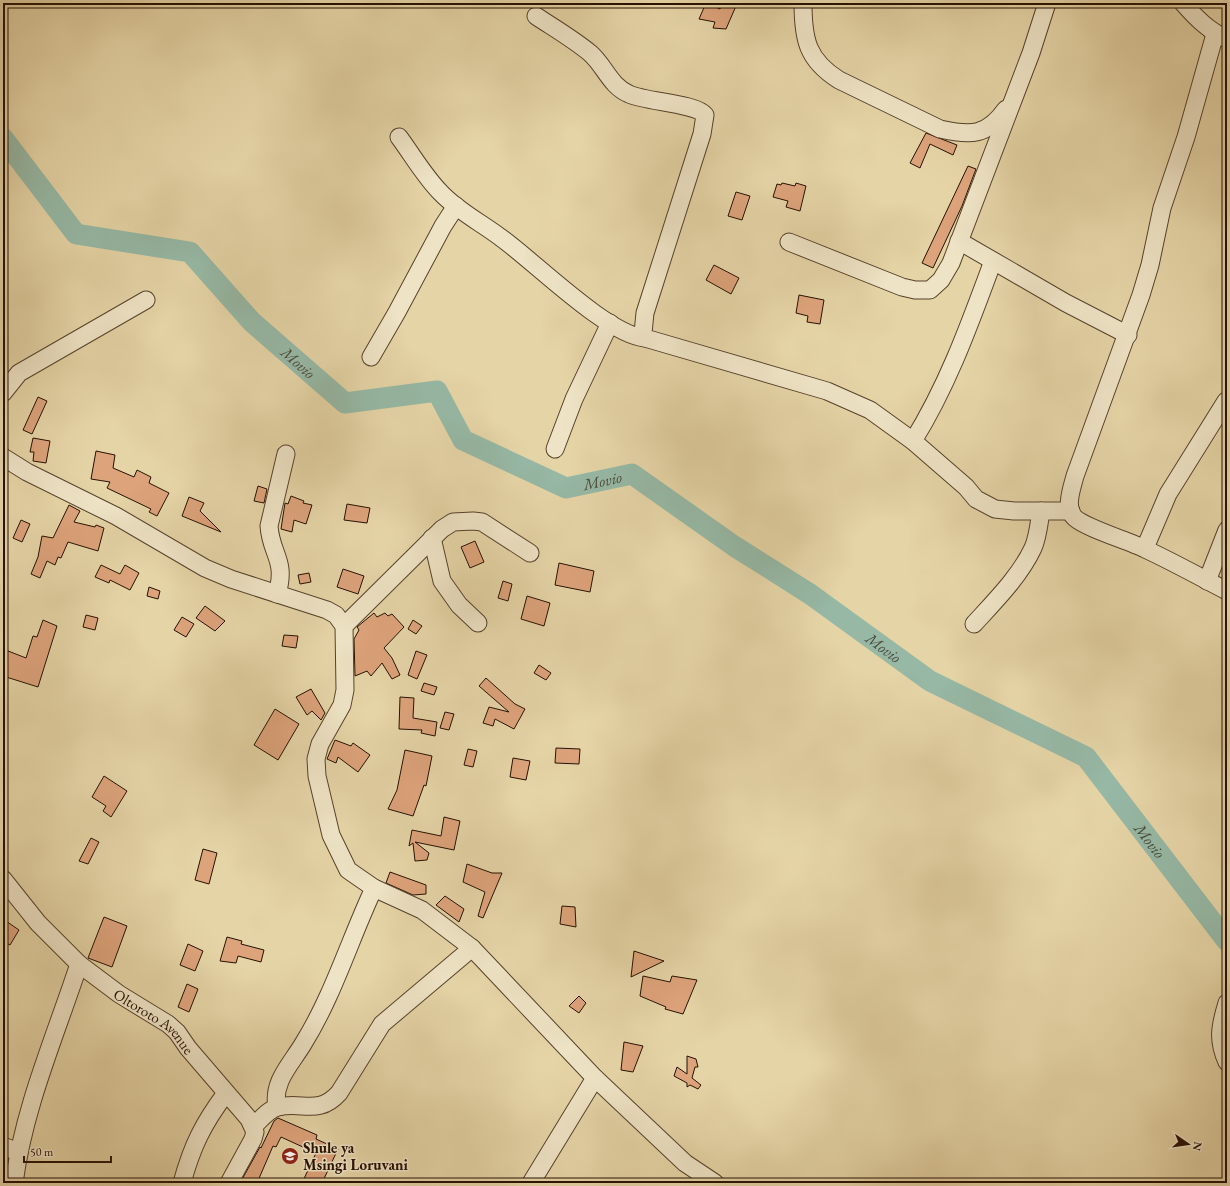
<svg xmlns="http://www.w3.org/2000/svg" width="1230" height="1186" font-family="'EB Garamond',serif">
	<rect width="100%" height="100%" fill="#e5d4a6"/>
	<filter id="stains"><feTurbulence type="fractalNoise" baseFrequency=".005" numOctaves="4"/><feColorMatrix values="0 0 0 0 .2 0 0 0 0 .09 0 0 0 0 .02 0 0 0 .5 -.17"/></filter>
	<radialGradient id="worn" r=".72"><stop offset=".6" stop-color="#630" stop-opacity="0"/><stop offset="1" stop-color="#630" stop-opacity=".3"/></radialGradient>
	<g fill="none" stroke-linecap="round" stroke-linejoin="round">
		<!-- river -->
		<path stroke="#96b8a5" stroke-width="21" id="s1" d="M 3,138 L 76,234 L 190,252 L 252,322 L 345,403 L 437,391 L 463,440 L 566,488 L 632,474 L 734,546 L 810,594 L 930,681 L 1086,757 L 1227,941"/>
	</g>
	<!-- building -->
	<path fill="#dda37b" stroke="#261102" d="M 706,3 L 720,9 L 722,3 L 736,6 L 726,29 L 713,28 L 715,22 L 699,19 Z
		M 926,133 L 957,145 L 953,155 L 930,144 L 920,168 L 910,163 Z
		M 968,166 L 976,169 L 962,206 L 933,268 L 922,263 Z
		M 782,183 L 795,186 L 796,183 L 806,186 L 800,211 L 786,207 L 788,201 L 773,197 L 777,184 L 781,185 Z
		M 736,192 L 750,196 L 742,220 L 728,216 Z
		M 714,265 L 739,278 L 731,294 L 706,280 Z
		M 799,295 L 824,300 L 820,324 L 807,322 L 808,316 L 796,313 Z
		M 38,397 L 47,401 L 32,434 L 23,430 Z
		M 33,438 L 50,441 L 46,463 L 33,461 L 34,452 L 30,452 Z
		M 96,451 L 115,455 L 113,468 L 134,477 L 137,470 L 151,477 L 149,483 L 169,493 L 157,516 L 149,512 L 151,509 L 107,488 L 110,482 L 91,479 Z
		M 258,486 L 267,489 L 264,503 L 254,501 Z
		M 291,496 L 304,501 L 303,503 L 312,505 L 306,524 L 294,520 L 292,532 L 281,529 L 285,503 L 288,504 Z
		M 189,497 L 204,503 L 200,511 L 221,532 L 182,516 Z
		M 347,504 L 370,508 L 367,523 L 344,520 Z
		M 69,505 L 80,511 L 74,522 L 95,527 L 96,525 L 104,528 L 98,551 L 68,542 L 61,558 L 58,557 L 55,565 L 47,561 L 40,578 L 31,574 L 38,557 L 42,536 L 53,538 Z
		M 21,520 L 30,524 L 22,542 L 13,538 Z
		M 475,541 L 484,562 L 470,568 L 461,547 Z
		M 559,563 L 594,571 L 590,592 L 555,585 Z
		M 101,565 L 120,574 L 125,565 L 139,573 L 130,590 L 110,580 L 109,583 L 95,577 Z
		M 343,569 L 364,576 L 358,594 L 337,587 Z
		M 309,573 L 311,582 L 300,584 L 298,575 Z
		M 503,581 L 512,584 L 508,601 L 498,598 Z
		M 149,587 L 160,591 L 158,599 L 147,596 Z
		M 527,596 L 550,603 L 544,626 L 521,619 Z
		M 205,606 L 225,621 L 215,631 L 196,618 Z
		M 374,613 L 377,617 L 385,613 L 388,616 L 392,614 L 404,627 L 384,648 L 392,658 L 400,675 L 392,679 L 382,663 L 371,676 L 367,671 L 355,676 L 354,639 L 359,630 L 357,627 Z
		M 86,615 L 98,618 L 95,630 L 83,627 Z
		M 182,617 L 194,624 L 186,637 L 174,630 Z
		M 43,620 L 57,626 L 38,687 L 3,676 L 3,649 L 26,658 L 33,636 L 37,637 Z
		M 413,620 L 422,626 L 416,634 L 408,629 Z
		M 284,635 L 298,636 L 296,648 L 282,646 Z
		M 416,651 L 427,655 L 417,679 L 408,675 Z
		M 539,665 L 551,673 L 546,680 L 534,673 Z
		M 486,678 L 515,704 L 525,709 L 514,729 L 495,719 L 493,726 L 483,723 L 489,707 L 509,712 L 479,686 Z
		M 424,683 L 437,687 L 434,695 L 421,691 Z
		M 311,689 L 325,713 L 321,720 L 312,711 L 307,715 L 296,697 Z
		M 400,697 L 414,698 L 413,718 L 437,722 L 435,736 L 421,733 L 422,730 L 399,729 Z
		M 275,709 L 299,724 L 278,760 L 254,745 Z
		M 445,712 L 454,714 L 449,730 L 440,728 Z
		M 335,740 L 351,746 L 353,743 L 370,755 L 358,772 L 338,757 L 336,763 L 327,759 Z
		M 556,748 L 580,749 L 579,764 L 555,763 Z
		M 468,749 L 477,751 L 473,767 L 464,765 Z
		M 405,750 L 432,756 L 426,786 L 424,785 L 413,816 L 388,809 L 397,790 Z
		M 513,758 L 530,761 L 526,780 L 510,777 Z
		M 104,776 L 127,791 L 111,817 L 103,811 L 106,806 L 92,797 Z
		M 444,817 L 460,821 L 454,850 L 415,842 L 429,853 L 427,860 L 415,861 L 413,843 L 409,846 L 412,830 L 441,836 Z
		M 91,838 L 99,842 L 88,864 L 79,861 Z
		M 203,849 L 217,853 L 209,884 L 195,880 Z
		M 467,864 L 492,873 L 502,873 L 483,918 L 478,916 L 485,892 L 463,882 Z
		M 390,872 L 426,885 L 426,894 L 413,895 L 386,883 Z
		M 445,896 L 464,909 L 459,922 L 436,905 Z
		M 562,906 L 575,907 L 576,927 L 560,924 Z
		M 104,917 L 127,926 L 112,967 L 88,958 Z
		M 3,919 L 19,930 L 10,945 L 3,941 Z
		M 227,937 L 242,941 L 241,944 L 264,950 L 261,962 L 238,956 L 236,963 L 220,961 Z
		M 188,944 L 203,951 L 195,971 L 180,965 Z
		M 634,951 L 664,961 L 631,977 Z
		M 643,976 L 670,982 L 672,976 L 697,980 L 683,1014 L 665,1009 L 666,1007 L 640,996 Z
		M 187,984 L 198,989 L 189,1012 L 178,1007 Z
		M 579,996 L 586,1003 L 579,1013 L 569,1006 Z
		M 624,1042 L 643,1046 L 633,1072 L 621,1070 Z
		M 687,1056 L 696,1059 L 698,1067 L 695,1067 L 692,1078 L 701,1085 L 698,1089 L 690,1085 L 687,1087 L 687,1083 L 674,1076 L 677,1067 L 687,1074 Z
		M 278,1118 L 317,1135 L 316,1139 L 338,1149 L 322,1183 L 302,1183 L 316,1153 L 281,1137 L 276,1147 L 273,1146 L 257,1183 L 240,1183 L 260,1147 L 261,1148 L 274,1121 Z"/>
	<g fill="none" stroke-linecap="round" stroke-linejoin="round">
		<!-- minor casing -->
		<g stroke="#56422b" stroke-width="19">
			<g id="minor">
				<path d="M 803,3 C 803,39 807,60 839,80 L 940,129 C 971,136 987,136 1006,109"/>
				<path d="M 1183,3 C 1196,18 1209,31 1227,39"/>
				<path d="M 536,16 C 554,28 573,39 590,53 C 605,66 610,86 629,94 C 646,102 695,103 705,115 L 702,134 L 645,313 L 643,333 L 645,338 L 827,391 L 870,410 L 913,441 L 966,487 L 976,499 L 995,509 L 1014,511 L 1071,511"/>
				<path d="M 1215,34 L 1186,137 L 1162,208 L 1150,265 L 1141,295 L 1075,476 C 1072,488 1064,508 1075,518 C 1086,528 1129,541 1145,549 C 1173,562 1200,577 1227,591"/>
				<path d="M 399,137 C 413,156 425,177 441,193 C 458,211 480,222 500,237 C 534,261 607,335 645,338"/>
				<path d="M 959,241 L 1066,303 L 1128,335"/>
				<path d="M 789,242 L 902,287 L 915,290 L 930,290 L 941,280 L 951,263 L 1031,53 L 1047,3"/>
				<path d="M 371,357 L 397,312 L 443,226 L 456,206"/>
				<path d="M 3,393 L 19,373 L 146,300"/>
				<path d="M 913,441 C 948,385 970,323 993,261"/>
				<path d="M 555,449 L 574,399 L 610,323"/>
				<path d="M 3,457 L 27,472 L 116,516 L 205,568 L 231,579 L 327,610 L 336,615 L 344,626 L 345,690 L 342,705 L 320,744 L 316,759 L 317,776 L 331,835 L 348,870 L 374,888 L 422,910 L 472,948 L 595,1078 L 685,1163 L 715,1183"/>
				<path d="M 432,538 L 442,581 L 459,605 L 478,623"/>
				<path d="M 1145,548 L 1168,494 L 1226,401"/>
				<path d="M 1207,581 L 1227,530"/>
				<path d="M 277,594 C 287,560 271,555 269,526 L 286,454"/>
				<path d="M 974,624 C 995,601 1020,576 1033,548 C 1038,537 1039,523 1041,511"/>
				<path d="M 344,626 L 442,529 L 453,522 L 473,521 L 482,522 L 530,553"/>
				<path id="s2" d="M 3,879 L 38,923 L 79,964 L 119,994 L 168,1024 L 177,1032 L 188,1048 L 249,1119 L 255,1132 L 253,1139 L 229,1183"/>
				<path d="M 1227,1003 C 1220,1026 1217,1040 1227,1062"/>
				<path d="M 277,1107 C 272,1082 291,1064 303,1044 C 333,996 350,939 374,888"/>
				<path d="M 254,1126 C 260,1120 269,1109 278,1107 C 303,1101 318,1116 339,1093 L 382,1024 L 472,948"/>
				<path d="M 3,1146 L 18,1152"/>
				<path d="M 14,1183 C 24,1107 55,1037 79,964"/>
				<path d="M 182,1183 C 192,1146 203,1124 226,1093"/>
				<path d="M 531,1183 L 595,1078"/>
			</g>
		</g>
		<!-- minor -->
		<use href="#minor" stroke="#eee3c5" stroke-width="17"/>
	</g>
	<!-- icons -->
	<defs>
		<g id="school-disc" transform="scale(0.9)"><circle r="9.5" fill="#8f2418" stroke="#eee3c5"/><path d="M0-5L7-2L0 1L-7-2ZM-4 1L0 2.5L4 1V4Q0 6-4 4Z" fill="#fff"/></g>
	</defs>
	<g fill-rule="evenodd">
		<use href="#school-disc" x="290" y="1156"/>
	</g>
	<g text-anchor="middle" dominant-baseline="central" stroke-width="3" stroke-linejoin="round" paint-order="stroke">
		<!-- street labels -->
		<g font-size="15" fill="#261102" stroke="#eee3c5">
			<text stroke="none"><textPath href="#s2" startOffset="209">Oltoroto Avenue</textPath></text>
		</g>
		<!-- poi labels -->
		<g font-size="15" font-weight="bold" fill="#261102" stroke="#eee3c5" text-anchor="start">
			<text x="303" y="1147">Shule ya<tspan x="303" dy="17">Msingi Loruvani</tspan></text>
		</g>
		<!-- water labels -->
		<g font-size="16" font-style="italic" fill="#4d4b3b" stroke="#eee3c5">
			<text stroke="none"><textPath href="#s1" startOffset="391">Movio</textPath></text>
			<text stroke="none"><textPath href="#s1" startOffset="752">Movio</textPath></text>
			<text stroke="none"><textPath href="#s1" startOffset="1088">Movio</textPath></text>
			<text stroke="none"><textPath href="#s1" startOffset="1424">Movio</textPath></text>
		</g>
	</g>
	<!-- margin -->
	<rect width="1230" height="1186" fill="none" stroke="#e5d4a6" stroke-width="16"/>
	<rect x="4" y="4" width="1222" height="1178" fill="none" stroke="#261102" stroke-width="2"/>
	<rect x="8" y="8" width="1214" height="1170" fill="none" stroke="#261102"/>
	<!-- north arrow -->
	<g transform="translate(1188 1144) rotate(103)" stroke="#eee3c5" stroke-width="3" paint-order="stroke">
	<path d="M0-3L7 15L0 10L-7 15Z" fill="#261102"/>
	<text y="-6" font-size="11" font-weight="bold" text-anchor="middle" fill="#261102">N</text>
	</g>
	<!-- scale -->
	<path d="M24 1156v6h87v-6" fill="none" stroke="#261102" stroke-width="2"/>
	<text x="30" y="1156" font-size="12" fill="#261102" stroke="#eee3c5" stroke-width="3" paint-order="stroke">50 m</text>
	<rect width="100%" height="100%" filter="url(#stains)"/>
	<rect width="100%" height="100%" fill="url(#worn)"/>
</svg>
